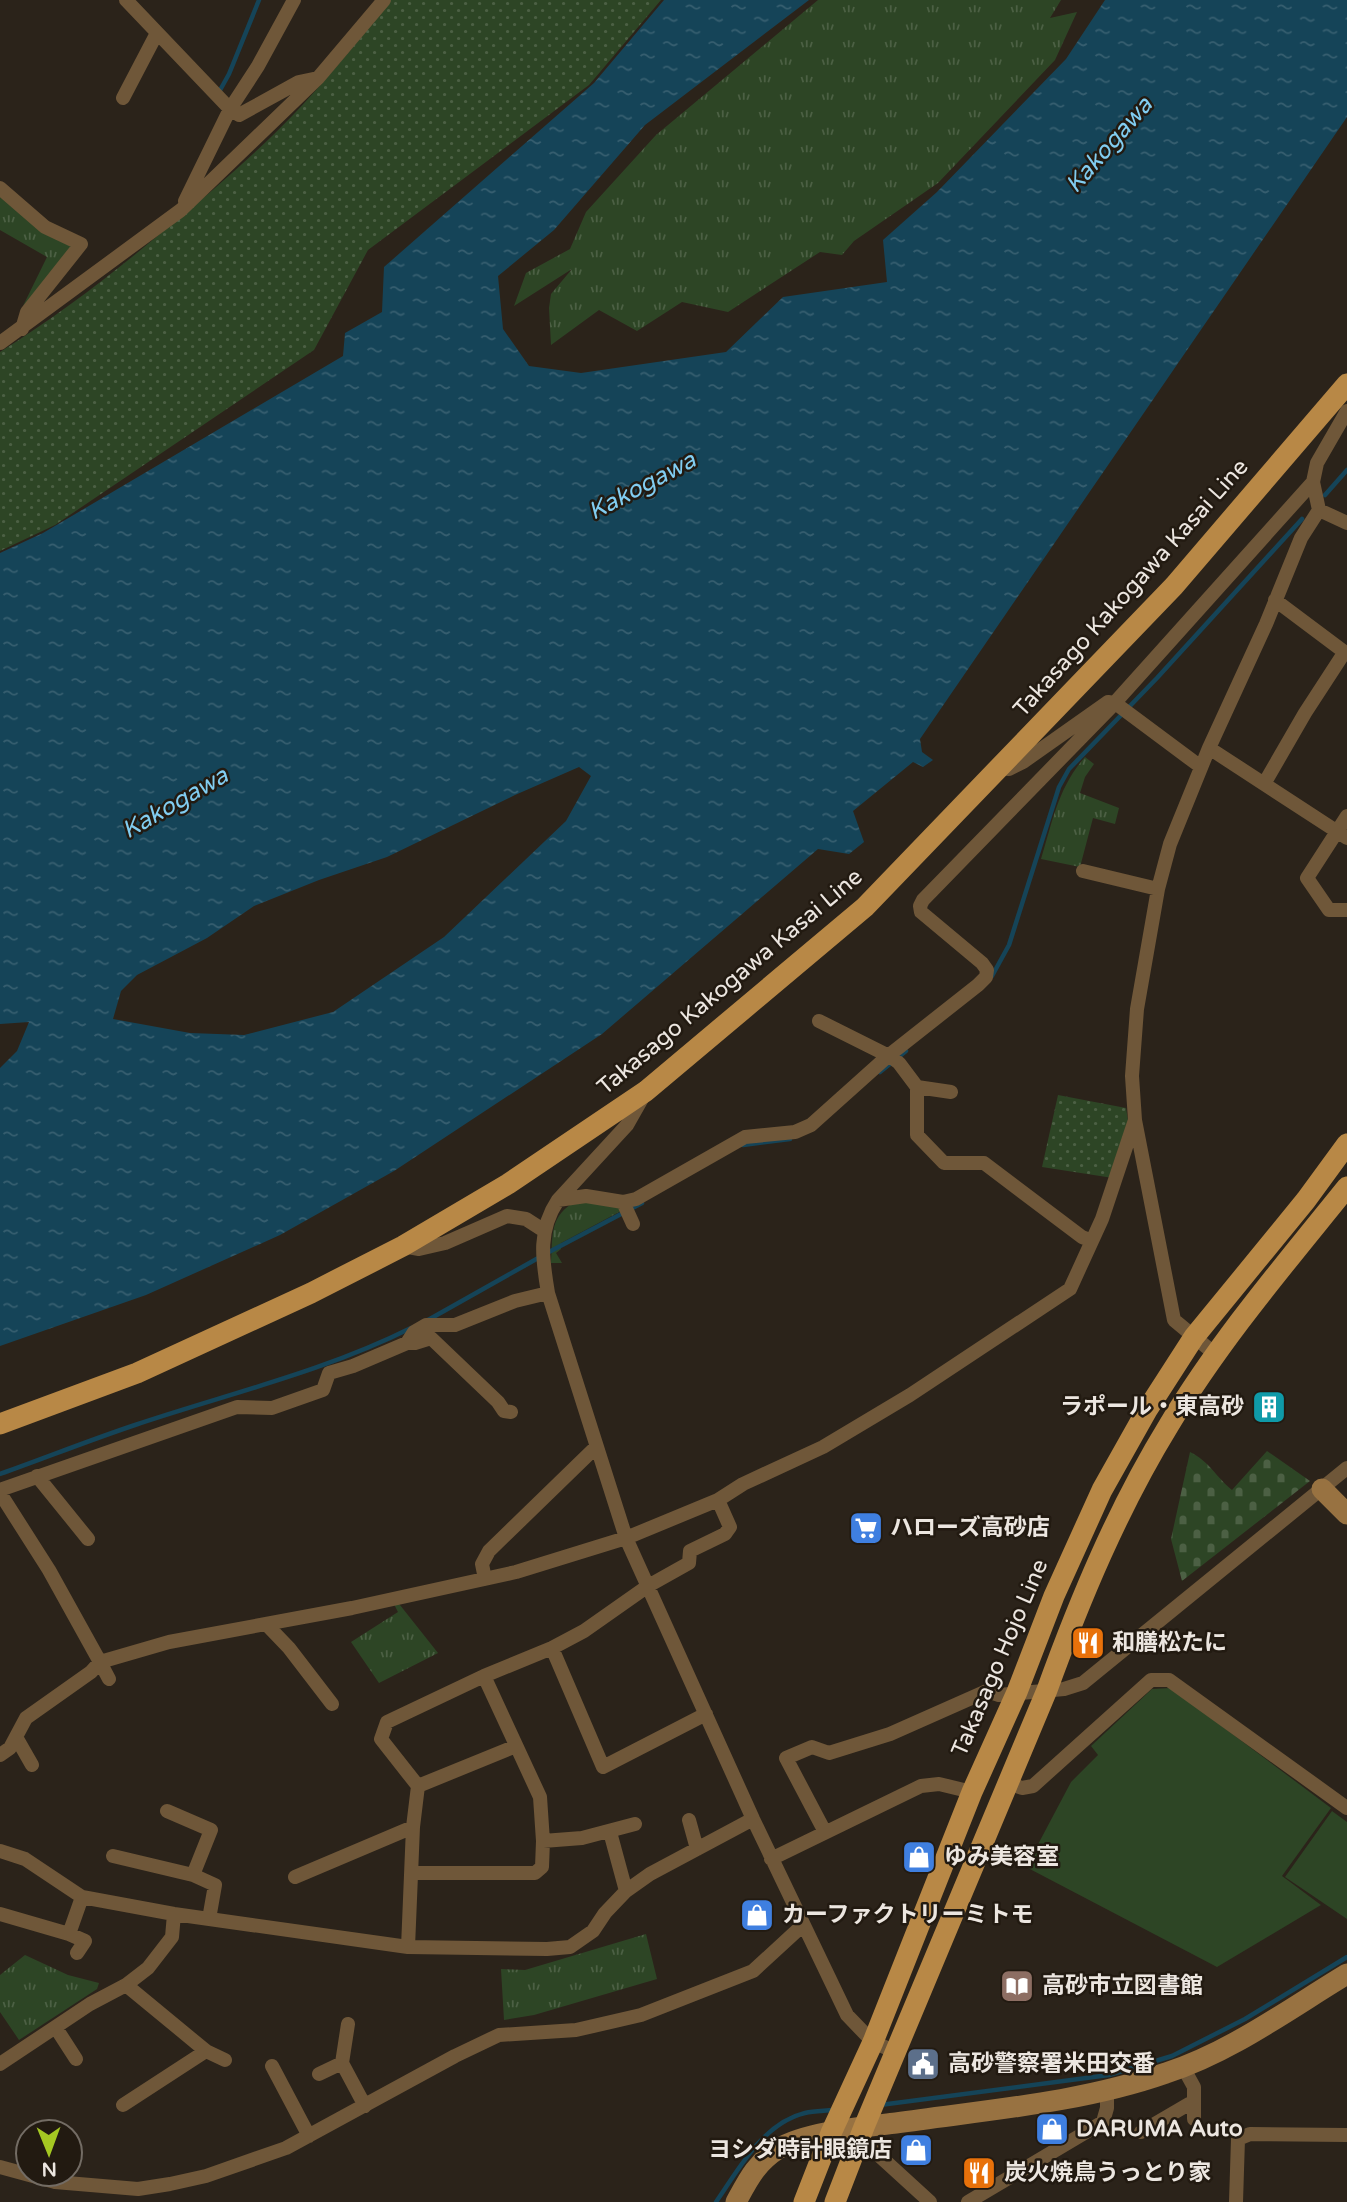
<svg xmlns="http://www.w3.org/2000/svg" width="1347" height="2202" font-family="'Varela Round','Noto Sans JP',sans-serif">
	<defs>
		<pattern id="grass-tufts" width="24" height="20" patternUnits="userSpaceOnUse" patternTransform="scale(1.75)"><rect width="24" height="20" fill="#2d4525"/><path d="M3 7l-1-3M5 7V3M7 7l1-3M15 17l-1-3M17 17v-4M19 17l1-3" fill="none" stroke="#4c6044"/></pattern>
		<pattern id="cemetery-stones" width="16" height="16" patternUnits="userSpaceOnUse" patternTransform="scale(1.75)"><rect width="16" height="16" fill="#2d4525"/><path d="M2 7V4a2 2 0 0 1 4 0v3zM10 15v-3a2 2 0 0 1 4 0v3z" fill="#4c6044"/></pattern>
		<pattern id="park-dots" width="8" height="8" patternUnits="userSpaceOnUse" patternTransform="scale(1.75)"><rect width="8" height="8" fill="#2d4525"/><path d="M2 2h.1M6 6h.1" fill="none" stroke="#4c6044" stroke-width="1.8" stroke-linecap="round"/></pattern>
		<pattern id="water-ripples" width="26" height="14" patternUnits="userSpaceOnUse" patternTransform="scale(1.75)"><rect width="26" height="14" fill="#154458"/><path d="M2 4q2-2 4 0t4 0M15 11q2-2 4 0t4 0" fill="none" stroke="#375f70"/></pattern>
	</defs>
	<rect width="100%" height="100%" fill="#2b231a"/>
	<!-- grass -->
	<path fill="url(#grass-tufts)" d="M 818,0 L 1061,0 L 1050,18 L 1077,12 L 1055,60 L 938,183 L 854,241 L 842,255 L 820,252 L 728,312 L 682,302 L 637,331 L 599,310 L 551,345 L 549,308 L 551,294 L 572,269 L 514,306 L 526,273 L 570,249 L 586,212 L 656,135 Z
		M 0,195 L 74,248 L 23,306 L 47,257 L 0,230 Z
		M 1085,757 L 1094,764 L 1085,777 L 1080,793 L 1119,808 L 1115,824 L 1093,818 L 1080,867 L 1041,859 C 1053,820 1058,788 1085,757 Z
		M 577,1201 L 617,1205 L 621,1211 L 561,1243 L 561,1249 L 556,1253 L 562,1263 L 551,1263 C 553,1235 549,1215 577,1201 Z
		M 396,1600 L 438,1653 L 379,1683 L 351,1642 L 398,1612 L 393,1602 Z
		M 646,1934 L 657,1979 L 534,2015 L 504,2020 L 501,1969 L 525,1970 Z
		M 25,1955 L 68,1975 L 99,1983 L 97,1989 L 19,2040 L 0,2012 L 0,1975 Z"/>
	<!-- cemetery -->
	<path fill="url(#cemetery-stones)" d="M 1267,1451 L 1310,1481 L 1182,1581 L 1171,1539 L 1190,1452 C 1209,1461 1216,1477 1232,1490 Z"/>
	<!-- park -->
	<path fill="url(#park-dots)" d="M 391,0 L 661,0 L 589,85 L 368,250 L 314,350 L 55,525 L 0,551 L 0,352 C 59,315 114,273 167,228 C 225,181 282,131 330,74 C 351,50 371,25 391,0 Z
		M 1058,1095 L 1126,1108 L 1128,1120 L 1113,1178 L 1042,1167 Z"/>
	<!-- pitch -->
	<path fill="#2d4525" d="M 1171,1688 L 1331,1808 L 1282,1876 L 1321,1905 L 1217,1967 L 1026,1867 L 1071,1782 L 1098,1755 L 1091,1746 L 1152,1689 Z
		M 1332,1811 L 1347,1822 L 1347,1919 L 1285,1877 Z"/>
	<!-- water -->
	<path fill="url(#water-ripples)" fill-rule="evenodd" d="M 664,0 L 809,0 L 645,125 L 554,230 L 498,276 L 503,329 L 529,366 L 581,373 L 726,352 L 783,297 L 887,282 L 883,240 L 937,192 L 1066,59 L 1105,0 L 1347,0 L 1347,117 L 920,739 L 922,752 L 933,760 L 923,767 L 913,762 L 853,811 L 864,842 L 849,854 L 818,849 L 602,1034 L 394,1171 L 280,1235 L 146,1295 L 0,1346 L 0,1068 L 17,1051 L 29,1022 L 0,1024 L 0,553 L 43,533 L 343,356 L 345,333 L 382,312 L 384,267 L 594,83 ZM 579,767 L 591,776 L 566,821 L 444,937 L 333,1012 L 244,1035 L 190,1033 L 113,1019 L 121,991 L 137,975 L 207,938 L 254,906 L 319,880 L 387,857 L 515,795 Z"/>
	<g fill="none" stroke-linecap="round" stroke-linejoin="round">
		<!-- stream -->
		<path stroke="#154458" stroke-width="4.5" d="M 219,92 L 229,74 L 259,0
			M 1325,495 L 1347,470
			M 992,976 L 1009,945 L 1059,787 L 1069,769 L 1157,678 L 1302,519
			M 880,1072 L 906,1051
			M 743,1145 L 790,1139
			M 547,1253 L 642,1203
			M 428,1320 L 540,1257
			M 0,1474 C 45,1458 90,1440 135,1425 C 227,1394 323,1372 411,1328
			M 880,2105 L 1109,2075 L 1172,2056 L 1245,2019 L 1347,1957
			M 716,2202 C 739,2169 763,2123 805,2113 C 814,2111 824,2111 833,2110"/>
		<!-- street -->
		<path stroke="#6f5739" stroke-width="14" d="M 126,0 L 230,109 L 239,115 L 299,82 L 318,78
			M 123,98 L 157,33
			M 0,188 L 45,227 L 81,244 L 27,312 L 22,329
			M 185,201 L 230,109 L 258,66 L 294,0
			M 0,343 L 181,210 L 318,78 L 384,0
			M 1319,510 L 1347,523
			M 1275,600 L 1347,654
			M 1209,748 L 1347,838
			M 1001,768 L 1009,769 L 1023,762 L 1108,702 L 1115,703 L 1201,767
			M 1264,784 L 1305,713 L 1344,653
			M 1347,816 L 1307,878 L 1329,910 L 1347,910
			M 1083,871 L 1158,889
			M 819,1021 L 891,1057 L 899,1063 L 917,1087 L 951,1092
			M 917,1087 L 917,1135 L 944,1163 L 984,1163 L 1082,1237 L 1092,1241
			M 644,1095 L 627,1125 L 558,1200 C 538,1230 542,1258 548,1293 L 626,1538 L 753,1819 L 847,2015 L 873,2042 L 896,2052
			M 558,1200 L 586,1196 L 623,1202 L 633,1224
			M 623,1202 L 636,1199 L 745,1137 L 795,1132 L 811,1125 L 888,1056 L 978,985 L 986,977 L 987,970 L 982,963 L 921,912 L 920,906 L 923,900 L 1111,707 L 1313,482
			M 403,1246 L 419,1249 L 445,1243 L 507,1216 L 526,1219 L 543,1230
			M 407,1343 L 415,1343 L 431,1338 L 498,1402 L 504,1411 L 511,1412
			M 1215,1354 L 1174,1320 L 1135,1120 L 1132,1076 L 1137,1009 L 1158,889 L 1170,844 L 1209,748 L 1266,624 L 1301,538 L 1319,510 L 1313,482 L 1317,463 L 1347,411
			M 37,1476 L 88,1539
			M 0,1490 L 237,1407 L 272,1408 L 323,1390 L 329,1373 L 353,1366 L 407,1343 L 414,1332 L 426,1325 L 455,1325 L 515,1301 L 548,1293
			M 0,1493 L 49,1570 L 100,1662 L 169,1642 L 352,1608 L 516,1572 L 626,1538 L 718,1500 L 743,1484 L 823,1447 L 910,1395 L 1070,1289 L 1102,1219 L 1135,1120
			M 485,1579 L 482,1564 L 489,1551 L 596,1447
			M 266,1624 L 289,1648 L 332,1704
			M 552,1648 L 603,1767 L 706,1714
			M 484,1676 L 540,1797 L 543,1841 L 582,1838 L 635,1824
			M 16,1737 L 32,1765
			M 0,1755 L 10,1748 L 26,1718 L 91,1672 L 100,1662 L 109,1679
			M 1008,1783 L 1022,1788 L 1033,1786 L 1151,1680 L 1169,1680 L 1347,1808
			M 418,1786 L 516,1746
			M 167,1811 L 211,1830 L 193,1875 L 215,1885 L 209,1919
			M 689,1820 L 697,1849
			M 610,1832 L 626,1891
			M 825,1832 L 786,1758 L 812,1747 L 829,1753 L 890,1734 L 987,1691 L 999,1695 L 1064,1689 L 1083,1683 L 1347,1468
			M 0,1851 L 25,1859 L 82,1897 L 174,1914 L 408,1947 L 547,1949 L 570,1947 L 593,1931 L 605,1913 L 626,1891 L 650,1874 L 753,1819
			M 113,1856 L 193,1875
			M 771,1859 L 921,1786 L 939,1784 L 972,1792
			M 412,1873 L 535,1873 L 542,1867 L 543,1841
			M 295,1877 L 413,1827
			M 0,1914 L 69,1934 L 82,1897
			M 69,1934 L 85,1941 L 77,1953
			M 408,1947 L 413,1827 L 418,1786 L 381,1739 L 387,1722 L 484,1676 L 552,1648 L 584,1631 L 648,1586 L 689,1563 L 690,1551 L 725,1534 L 730,1527 L 718,1500
			M 126,1985 L 206,2051 L 225,2060
			M 348,2024 L 342,2063 L 365,2106
			M 56,2028 L 76,2059
			M 0,2064 L 90,2004 L 126,1985 L 148,1968 L 172,1937 L 174,1914
			M 272,2066 L 309,2136
			M 1183,2067 L 1194,2087 L 1194,2119
			M 319,2074 L 342,2063
			M 123,2105 L 206,2051
			M 1141,2132 L 1194,2101
			M 856,2149 L 872,2149 L 930,2202
			M 0,2167 L 55,2182 L 138,2189 L 170,2184 L 206,2176 L 286,2148 L 455,2056 L 499,2035 L 576,2030 L 641,2015 L 753,1971 L 803,1925
			M 968,2202 L 1103,2122 L 1107,2108 L 1107,2090
			M 1236,2202 L 1238,2139 L 1250,2134 L 1347,2135"/>
		<!-- secondary -->
		<path stroke="#987241" stroke-width="21" d="M 1322,1489 L 1347,1514
			M 736,2202 C 748,2180 756,2163 778,2149 C 805,2132 864,2127 896,2123 C 986,2110 1080,2103 1166,2073 C 1231,2052 1289,2009 1347,1974"/>
		<!-- primary -->
		<path stroke="#b88846" stroke-width="21" d="M 0,1424 L 137,1373 L 311,1293 L 403,1246 L 508,1184 L 646,1091 L 865,907 L 1174,586 L 1347,384
			M 804,2202 L 831,2133 L 873,2042 L 972,1792 L 1017,1692 L 1054,1596 L 1102,1490 L 1147,1410 L 1194,1337 L 1306,1200 L 1347,1144
			M 835,2202 L 864,2127 L 1047,1690 C 1080,1599 1118,1508 1169,1425 C 1220,1340 1285,1264 1347,1187"/>
	</g>
	<!-- icons -->
	<defs>
		<g id="building-square" transform="scale(1.75)"><rect x="-9" y="-9" width="18" height="18" rx="4" fill="#0f9aa8" stroke="#221a11"/><path d="M-4-6H4V6H1V3H-1V6H-4ZM-2.5-4.3h1.7v1.8h-1.7ZM.8-4.3h1.7v1.8H.8ZM-2.5-1h1.7V.8h-1.7ZM.8-1h1.7V.8H.8Z" fill="#fff"/></g>
		<g id="supermarket-square" transform="scale(1.75)"><rect x="-9" y="-9" width="18" height="18" rx="4" fill="#3f7fe0" stroke="#221a11"/><path d="M-6-5.5h2.5l.6 2H6L4.5 2H-2.5L-4.4-4H-6ZM-1.5 3.2a1.3 1.3 0 1 0 .1 0ZM3 3.2a1.3 1.3 0 1 0 .1 0Z" fill="#fff"/></g>
		<g id="restaurant-square" transform="scale(1.75)"><rect x="-9" y="-9" width="18" height="18" rx="4" fill="#e8710a" stroke="#221a11"/><path d="M-5-6h1v4h1v-4h1v4h1v-4h1v5L-1.5 .5V6h-2V.5L-5-1ZM5-6V6H3V1.5H1.5Q1.5-4 5-6Z" fill="#fff"/></g>
		<g id="shop-square" transform="scale(1.75)"><rect x="-9" y="-9" width="18" height="18" rx="4" fill="#3f7fe0" stroke="#221a11"/><path d="M-5-2.5h2.3a2.7 3.5 0 0 1 5.4 0H5L5.5 6h-11ZM-1.5-2.5h3a1.5 2.3 0 0 0-3 0Z" fill="#fff"/></g>
		<g id="library-square" transform="scale(1.75)"><rect x="-9" y="-9" width="18" height="18" rx="4" fill="#8d6e63" stroke="#221a11"/><path d="M-6-4Q-3-5.5-.7-3.5V5Q-3 3-6 4ZM6-4Q3-5.5 .7-3.5V5Q3 3 6 4Z" fill="#fff"/></g>
		<g id="civic-square" transform="scale(1.75)"><rect x="-9" y="-9" width="18" height="18" rx="4" fill="#5c6f8a" stroke="#221a11"/><path d="M-.6-6.5H3V-4.5H.6V-3L4-1V1h2V6H-6V1h2V-1L-.6-3ZM-1.2 2.5V6h2.4V2.5Z" fill="#fff"/></g>
	</defs>
	<g fill-rule="evenodd">
		<use href="#building-square" x="1269" y="1407"/>
		<use href="#supermarket-square" x="866" y="1528"/>
		<use href="#restaurant-square" x="1088" y="1643"/>
		<use href="#shop-square" x="919" y="1857"/>
		<use href="#shop-square" x="757" y="1915"/>
		<use href="#library-square" x="1017" y="1986"/>
		<use href="#civic-square" x="923" y="2064"/>
		<use href="#shop-square" x="1052" y="2129"/>
		<use href="#shop-square" x="916" y="2150"/>
		<use href="#restaurant-square" x="979" y="2173"/>
	</g>
	<g text-anchor="middle" dominant-baseline="central" stroke-width="5" stroke-linejoin="round" paint-order="stroke">
		<!-- street labels -->
		<g font-size="23" fill="#ece6e0" stroke="#221a11">
			<text transform="translate(1131 588) rotate(-48)">Takasago Kakogawa Kasai Line</text>
			<text transform="translate(730 982) rotate(-40)">Takasago Kakogawa Kasai Line</text>
			<text transform="translate(1000 1658) rotate(-67)">Takasago Hojo Line</text>
		</g>
		<!-- poi labels -->
		<g font-size="23" font-weight="bold" fill="#ece6e0" stroke="#221a11" text-anchor="start">
			<text x="1244" y="1407" text-anchor="end">ラポール・東高砂</text>
			<text x="890" y="1528">ハローズ高砂店</text>
			<text x="1112" y="1643">和膳松たに</text>
			<text x="944" y="1857">ゆみ美容室</text>
			<text x="782" y="1915">カーファクトリーミトモ</text>
			<text x="1042" y="1986">高砂市立図書館</text>
			<text x="948" y="2064">高砂警察署米田交番</text>
			<text x="1076" y="2129">DARUMA Auto</text>
			<text x="892" y="2150" text-anchor="end">ヨシダ時計眼鏡店</text>
			<text x="1004" y="2173">炭火焼鳥うっとり家</text>
		</g>
		<!-- water labels -->
		<g font-size="24" font-style="italic" fill="#81cdf1" stroke="#221a11">
			<text transform="translate(1109 145) rotate(-49)">Kakogawa</text>
			<text transform="translate(642 486) rotate(-28)">Kakogawa</text>
			<text transform="translate(175 803) rotate(-30)">Kakogawa</text>
		</g>
	</g>
	<!-- north arrow -->
	<g transform="translate(49 2153) rotate(179)"><circle r="33" fill="#221a11" stroke="#736c64" stroke-width="2"/>
	<path d="M0-5L12 26L0 18L-12 26Z" fill="#a5c822"/>
	<text y="-10" font-size="19" font-weight="bold" text-anchor="middle" fill="#ece6e0">N</text>
	</g>
</svg>
